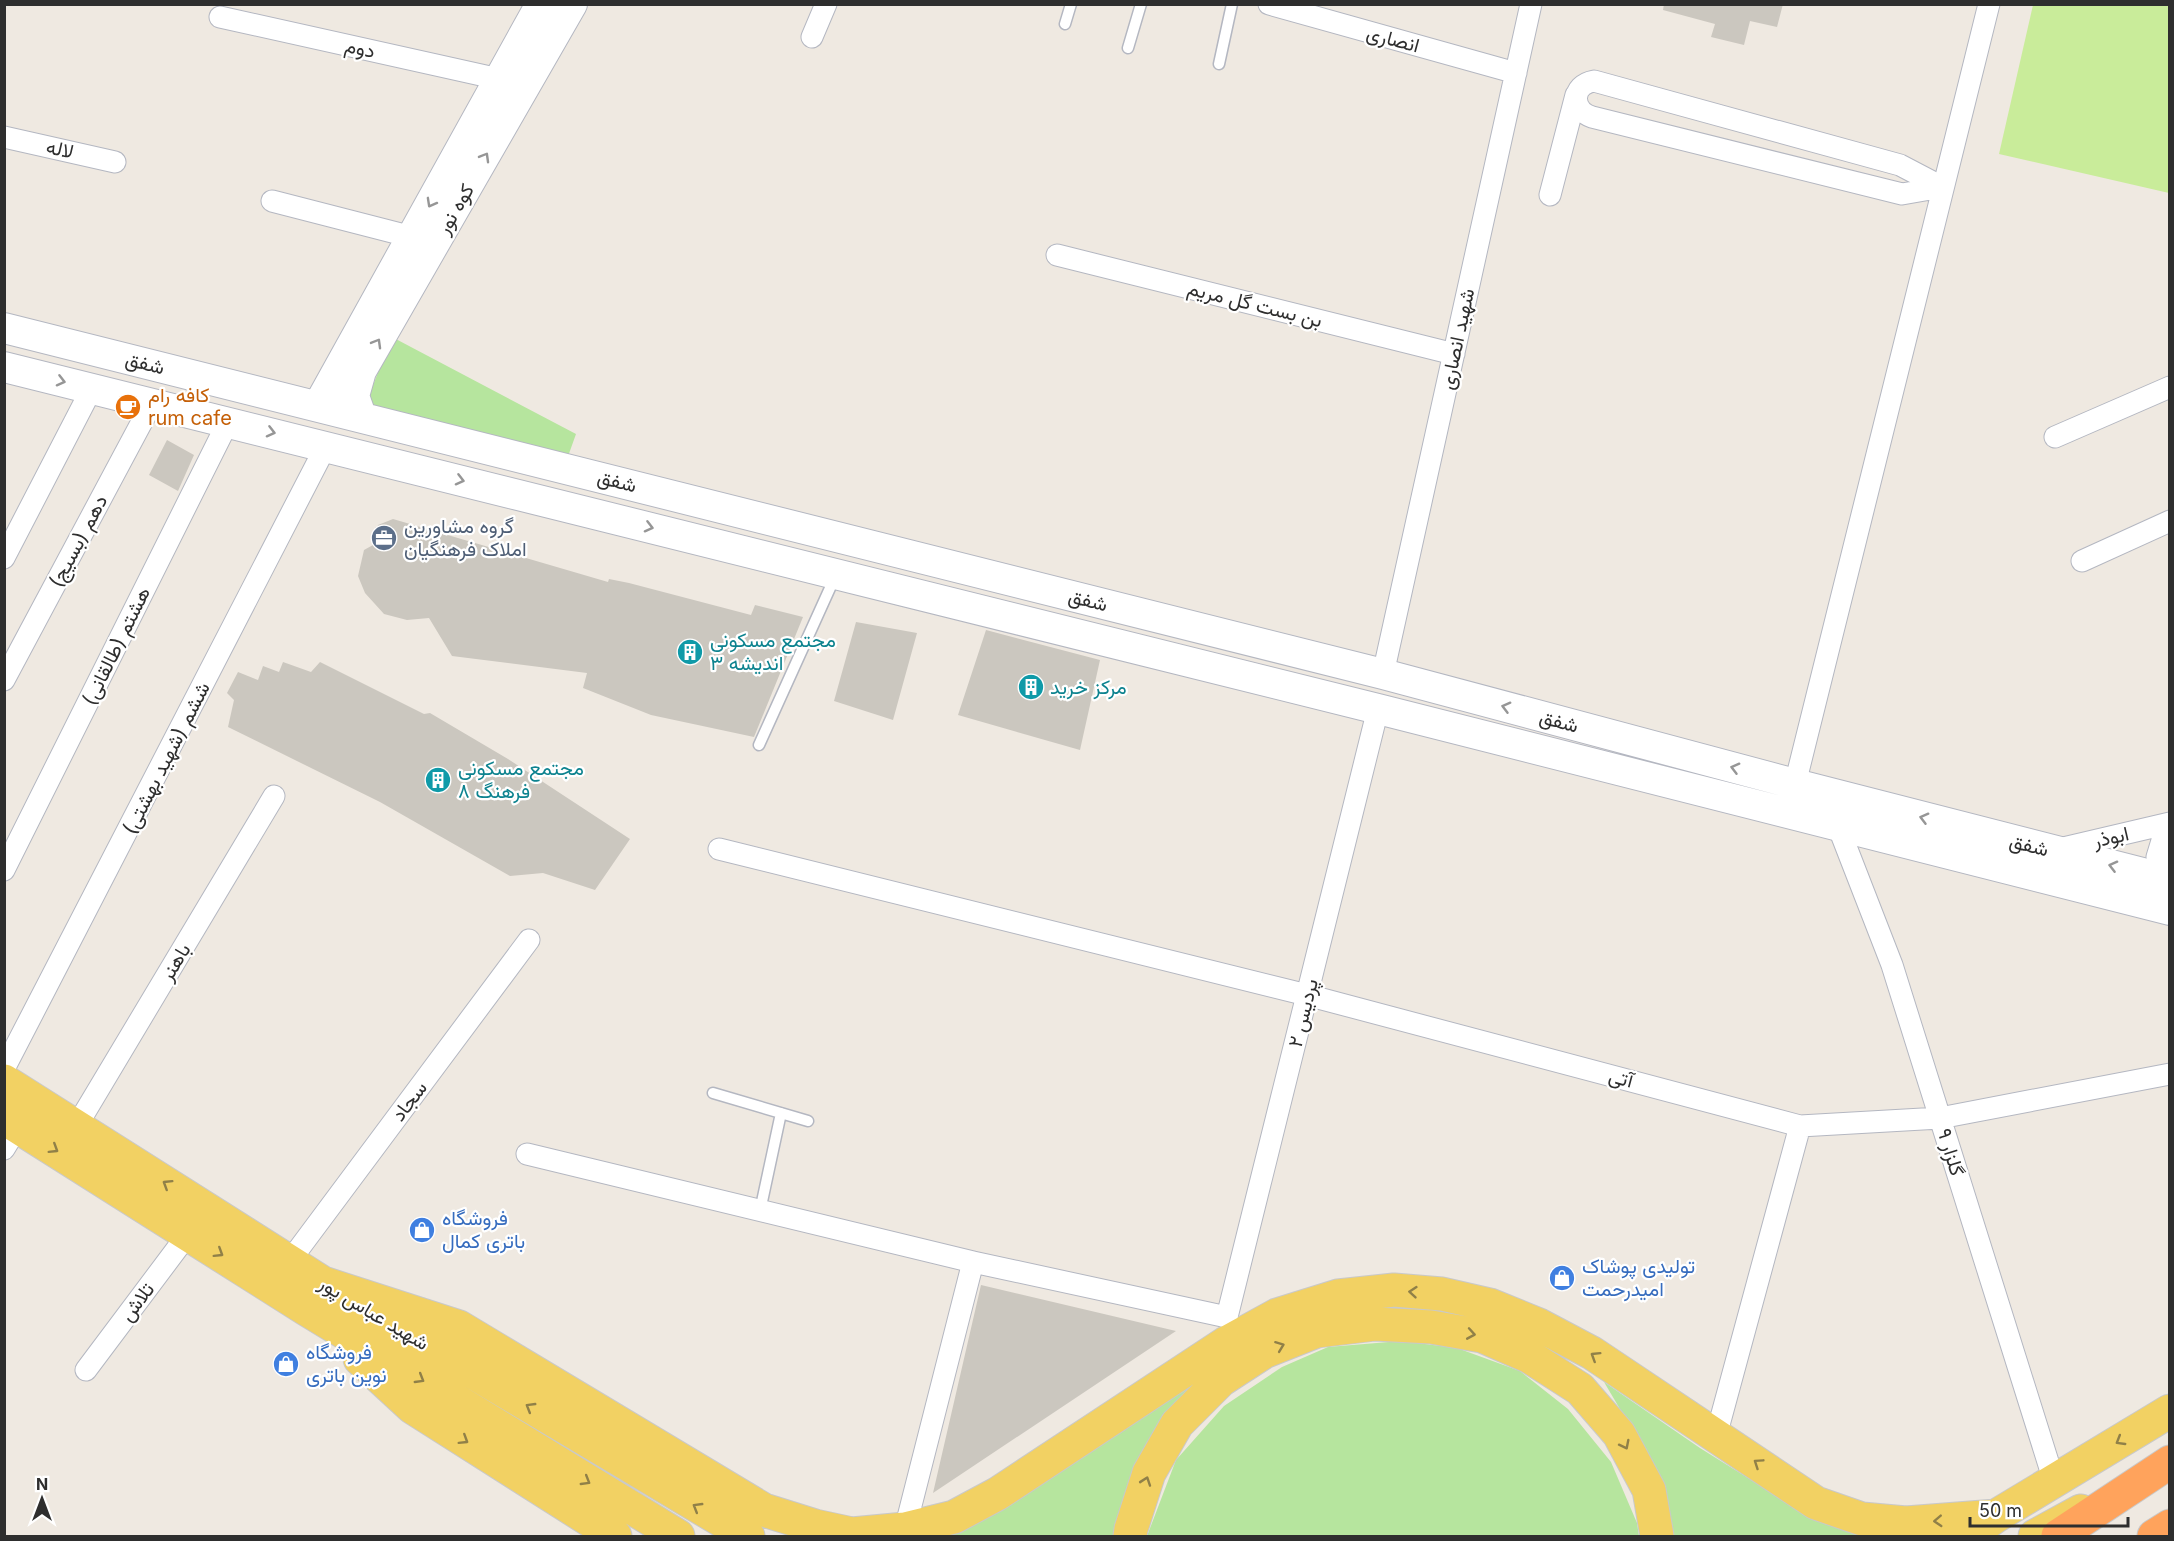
<svg xmlns="http://www.w3.org/2000/svg" width="2174" height="1541" font-family="Inter,Vazirmatn,sans-serif">
	<rect width="100%" height="100%" fill="#efe9e1"/>
	<!-- green -->
	<path fill="#b6e59e" d="M 392,337 L 576,434 L 566,462 L 364,408 Z
		M 1401,1341 L 1457,1348 L 1520,1371 L 1568,1409 L 1611,1462 L 1637,1523 L 1639,1536 L 1147,1536 L 1176,1460 L 1224,1406 L 1282,1367 L 1328,1347 Z
		M 1224,1364 L 1115,1526 L 1114,1536 L 920,1536 Z
		M 1604,1382 L 1700,1448 L 1801,1511 L 1914,1536 L 1673,1536 L 1630,1426 Z"/>
	<!-- pitch -->
	<path fill="#c9ec9a" d="M 2033,5 L 2169,5 L 2169,193 L 1999,154 Z"/>
	<!-- building -->
	<path fill="#cbc7bf" d="M 1664,4 L 1783,4 L 1777,27 L 1750,21 L 1744,45 L 1711,37 L 1715,24 L 1663,10 Z
		M 167,440 L 194,455 L 178,491 L 149,475 Z
		M 393,519 L 608,582 L 609,579 L 629,583 L 751,615 L 755,605 L 803,617 L 754,737 L 651,715 L 583,688 L 587,673 L 452,656 L 429,618 L 407,620 L 384,614 L 365,593 L 358,576 L 364,550 L 373,545 L 378,525 Z
		M 856,622 L 917,633 L 893,720 L 834,701 Z
		M 986,630 L 1100,660 L 1080,750 L 958,715 Z
		M 283,662 L 311,672 L 320,662 L 424,714 L 430,713 L 508,759 L 630,839 L 595,890 L 543,873 L 510,876 L 380,802 L 228,727 L 234,700 L 227,693 L 238,672 L 258,680 L 263,666 L 279,672 Z
		M 981,1285 L 1176,1331 L 933,1493 Z"/>
	<g fill="none" stroke-linecap="round" stroke-linejoin="round">
		<!-- lane casing -->
		<g stroke="#b4b7c1" stroke-width="13">
			<path id="lane" d="M 1065,24 L 1071,4
				M 1128,48 L 1141,4
				M 1219,64 L 1232,4
				M 759,745 L 835,577
				M 713,1093 L 808,1121
				M 760,1211 L 781,1113"/>
		</g>
		<!-- street casing -->
		<g stroke="#b4b7c1" stroke-width="23">
			<path id="street" d="M 1269,4 L 1516,73
				M 220,17 L 499,79
				M 812,37 L 826,4
				M 1594,81 L 1900,165 L 1942,187 L 1902,194 L 1592,117 C 1571,110 1571,85 1594,81 Z
				M 4,137 L 115,162
				M 1550,195 L 1576,95
				M 272,201 L 412,237
				M 1057,255 L 1454,354
				M 2055,437 L 2170,387
				M 4,558 L 92,388
				M 2082,561 L 2170,521
				M 1383,674 L 1531,4
				M 4,680 L 152,403
				M 1795,784 L 1989,4
				M 2167,824 L 2157,857 L 2170,875
				M 1838,826 L 1892,965 L 2054,1481
				M 719,849 L 1307,995 L 1800,1126 L 1940,1118 L 2170,1074
				M 2059,849 L 2170,823
				M 4,870 L 228,422
				M 4,1069 L 326,446
				M 76,1127 L 274,796
				M 4,1149 L 18,1126
				M 527,1154 L 973,1262
				M 289,1262 L 529,940
				M 86,1370 L 188,1234
				M 1716,1436 L 1800,1126
				M 905,1529 L 973,1262 L 1227,1317 L 1378,709"/>
		</g>
		<!-- secondary casing -->
		<g stroke="#b4b7c1" stroke-width="32">
			<path id="secondary" d="M 4,328 L 1383,674 L 1795,784 L 2170,880
				M 4,367 L 1378,709 L 2170,910
				M 318,406 L 541,4
				M 361,416 L 354,396 L 361,371 L 572,4"/>
		</g>
		<!-- primary casing -->
		<g stroke="#c9c9c9" stroke-width="35">
			<path id="primary" d="M 4,1081 L 323,1283 L 748,1536
				M 4,1118 L 306,1309 L 678,1536
				M 323,1283 L 459,1327 L 764,1510 L 815,1526 L 852,1534 L 905,1529 L 954,1517 L 997,1494 L 1226,1343 L 1277,1315 L 1338,1296 L 1394,1290 L 1442,1294 L 1490,1305 L 1539,1325 L 1592,1353 L 1816,1503 L 1862,1519 L 1906,1523 L 1996,1516
				M 360,1359 L 412,1407 L 615,1536
				M 1979,1528 L 1996,1516 L 2170,1411
				M 1130,1536 L 1131,1529 L 1149,1473 L 1177,1424 L 1221,1380 L 1264,1352 L 1317,1331 L 1375,1324 L 1431,1327 L 1482,1336 L 1530,1357 L 1580,1389 L 1619,1434 L 1649,1490 L 1657,1536
				M 2035,1536 L 2081,1511"/>
		</g>
		<!-- highway casing -->
		<g stroke="#c9c9c9" stroke-width="35">
			<path id="highway" d="M 2058,1536 L 2170,1462
				M 2154,1536 L 2170,1526"/>
		</g>
		<!-- lane -->
		<use href="#lane" stroke="#fff" stroke-width="10"/>
		<!-- street -->
		<use href="#street" stroke="#fff" stroke-width="21"/>
		<!-- secondary -->
		<use href="#secondary" stroke="#fff" stroke-width="30"/>
		<!-- primary -->
		<use href="#primary" stroke="#f2d163" stroke-width="33"/>
		<!-- highway -->
		<use href="#highway" stroke="#ffa35c" stroke-width="33"/>
	</g>
	<!-- one-way arrows -->
	<defs><path id="oneway-chevron" d="M-2-3.5L2.5 0L-2 3.5" fill="none" stroke-width="1.6" stroke-linecap="round" stroke-linejoin="round" transform="scale(1.5)"/></defs>
	<g stroke="#969696">
		<use href="#oneway-chevron" transform="translate(485 157) rotate(-60)"/>
		<use href="#oneway-chevron" transform="translate(431 203) rotate(119)"/>
		<use href="#oneway-chevron" transform="translate(377 343) rotate(-60)"/>
		<use href="#oneway-chevron" transform="translate(61 381) rotate(14)"/>
		<use href="#oneway-chevron" transform="translate(271 432) rotate(14)"/>
		<use href="#oneway-chevron" transform="translate(460 480) rotate(14)"/>
		<use href="#oneway-chevron" transform="translate(649 527) rotate(14)"/>
		<use href="#oneway-chevron" transform="translate(1506 707) rotate(-165)"/>
		<use href="#oneway-chevron" transform="translate(1735 768) rotate(-165)"/>
		<use href="#oneway-chevron" transform="translate(1924 818) rotate(-165)"/>
		<use href="#oneway-chevron" transform="translate(2113 866) rotate(-166)"/>
	</g>
	<g stroke="#908048">
		<use href="#oneway-chevron" transform="translate(54 1149) rotate(32)"/>
		<use href="#oneway-chevron" transform="translate(167 1184) rotate(-148)"/>
		<use href="#oneway-chevron" transform="translate(219 1253) rotate(32)"/>
		<use href="#oneway-chevron" transform="translate(1413 1292) rotate(-175)"/>
		<use href="#oneway-chevron" transform="translate(1471 1334) rotate(10)"/>
		<use href="#oneway-chevron" transform="translate(1280 1346) rotate(-21)"/>
		<use href="#oneway-chevron" transform="translate(1595 1356) rotate(-148)"/>
		<use href="#oneway-chevron" transform="translate(420 1379) rotate(31)"/>
		<use href="#oneway-chevron" transform="translate(530 1407) rotate(-149)"/>
		<use href="#oneway-chevron" transform="translate(464 1440) rotate(32)"/>
		<use href="#oneway-chevron" transform="translate(2120 1441) rotate(149)"/>
		<use href="#oneway-chevron" transform="translate(1625 1445) rotate(63)"/>
		<use href="#oneway-chevron" transform="translate(1758 1463) rotate(-146)"/>
		<use href="#oneway-chevron" transform="translate(586 1481) rotate(31)"/>
		<use href="#oneway-chevron" transform="translate(1146 1481) rotate(-71)"/>
		<use href="#oneway-chevron" transform="translate(697 1507) rotate(-149)"/>
		<use href="#oneway-chevron" transform="translate(1938 1521) rotate(177)"/>
	</g>
	<!-- icons -->
	<defs>
		<g id="cafe-disc" transform="scale(1.35)"><circle r="9.5" fill="#e8710a" stroke="#fff"/><path d="M-5.5-4.5H6V0H3Q3 3.5 0 3.5H-2.5Q-5.5 3.5-5.5 0ZM3-3.2v2h1.7v-2ZM-6 4.5H4V6H-6Z" fill="#fff"/></g>
		<g id="office-disc" transform="scale(1.35)"><circle r="9.5" fill="#5c6f8a" stroke="#fff"/><path d="M-6-3h4V-5.5h4V-3h4V5H-6ZM-1-4.5V-3h2v-1.5ZM-6 0V1H6V0Z" fill="#fff"/></g>
		<g id="building-disc" transform="scale(1.35)"><circle r="9.5" fill="#0f9aa8" stroke="#fff"/><path d="M-4-6H4V6H1V3H-1V6H-4ZM-2.5-4.3h1.7v1.8h-1.7ZM.8-4.3h1.7v1.8H.8ZM-2.5-1h1.7V.8h-1.7ZM.8-1h1.7V.8H.8Z" fill="#fff"/></g>
		<g id="shop-disc" transform="scale(1.35)"><circle r="9.5" fill="#3f7fe0" stroke="#fff"/><path d="M-5-2.5h2.3a2.7 3.5 0 0 1 5.4 0H5L5.5 6h-11ZM-1.5-2.5h3a1.5 2.3 0 0 0-3 0Z" fill="#fff"/></g>
	</defs>
	<g fill-rule="evenodd">
		<use href="#cafe-disc" x="128" y="407"/>
		<use href="#office-disc" x="384" y="538"/>
		<use href="#building-disc" x="690" y="652"/>
		<use href="#building-disc" x="1031" y="687"/>
		<use href="#building-disc" x="438" y="780"/>
		<use href="#shop-disc" x="422" y="1230"/>
		<use href="#shop-disc" x="1562" y="1278"/>
		<use href="#shop-disc" x="286" y="1364"/>
	</g>
	<g text-anchor="middle" dominant-baseline="central" stroke-width="4.5" stroke-linejoin="round" paint-order="stroke">
		<!-- street labels -->
		<g font-size="20" fill="#2e2e2e" stroke="#fff">
			<text transform="translate(1393 39) rotate(15)">انصاری</text>
			<text transform="translate(360 48) rotate(13)">دوم</text>
			<text transform="translate(60 149) rotate(13)">لاله</text>
			<text transform="translate(455 209) rotate(-60)">کوه نور</text>
			<text transform="translate(1255 304) rotate(14)">بن بست گل مریم</text>
			<text transform="translate(1457 339) rotate(-78)">شهید انصاری</text>
			<text transform="translate(145 363) rotate(14)">شفق</text>
			<text transform="translate(617 481) rotate(14)">شفق</text>
			<text transform="translate(78 541) rotate(-62)">دهم (بسیج)</text>
			<text transform="translate(1088 600) rotate(14)">شفق</text>
			<text transform="translate(116 646) rotate(-64)">هشتم (طالقانی)</text>
			<text transform="translate(1559 721) rotate(15)">شفق</text>
			<text transform="translate(166 758) rotate(-63)">ششم (شهید بهشتی)</text>
			<text transform="translate(2111 837) rotate(-13)">ابوذر</text>
			<text transform="translate(2029 845) rotate(14)">شفق</text>
			<text transform="translate(175 962) rotate(-59)">باهنر</text>
			<text transform="translate(1303 1013) rotate(-76)">پردیس ۲</text>
			<text transform="translate(1621 1078) rotate(15)">آتی</text>
			<text transform="translate(409 1101) rotate(-53)">سجاد</text>
			<text transform="translate(1951 1152) rotate(73)">گلزار ۹</text>
			<text transform="translate(137 1302) rotate(-53)">تلاش</text>
			<text transform="translate(374 1313) rotate(31)">شهید عباس پور</text>
		</g>
		<!-- food labels -->
		<g font-size="20" fill="#c56008" stroke="#fff" text-anchor="start">
			<text x="148" y="395">کافه رام<tspan x="148" dy="23">rum cafe</tspan></text>
		</g>
		<!-- service labels -->
		<g font-size="20" fill="#4e5e75" stroke="#fff" text-anchor="start">
			<text x="404" y="526">گروه مشاورین<tspan x="404" dy="23">املاک فرهنگیان</tspan></text>
		</g>
		<!-- culture labels -->
		<g font-size="20" fill="#0d838f" stroke="#fff" text-anchor="start">
			<text x="710" y="640">مجتمع مسکونی<tspan x="710" dy="23">اندیشه ۳</tspan></text>
			<text x="1050" y="687">مرکز خرید</text>
			<text x="458" y="768">مجتمع مسکونی<tspan x="458" dy="23">فرهنگ ۸</tspan></text>
		</g>
		<!-- shop labels -->
		<g font-size="20" fill="#366cbe" stroke="#fff" text-anchor="start">
			<text x="442" y="1218">فروشگاه<tspan x="442" dy="23">باتری کمال</tspan></text>
			<text x="1582" y="1266">تولیدی پوشاک<tspan x="1582" dy="23">امیدرحمت</tspan></text>
			<text x="306" y="1352">فروشگاه<tspan x="306" dy="23">نوین باتری</tspan></text>
		</g>
	</g>
	<!-- border -->
	<rect width="2174" height="1541" fill="none" stroke="#2e2e2e" stroke-width="12"/>
	<!-- north arrow -->
	<g transform="translate(42 1499)" stroke="#ffffff" stroke-width="4.5" paint-order="stroke">
	<path d="M0-4.5L10 22L0 15L-10 22Z" fill="#2e2e2e"/>
	<text y="-9" font-size="16" font-weight="bold" text-anchor="middle" fill="#2e2e2e">N</text>
	</g>
	<!-- scale -->
	<path d="M1970 1517v9h158v-9" fill="none" stroke="#2e2e2e" stroke-width="3"/>
	<text x="1979" y="1517" font-size="18" fill="#2e2e2e" stroke="#ffffff" stroke-width="4.5" paint-order="stroke">50 m</text>
</svg>
